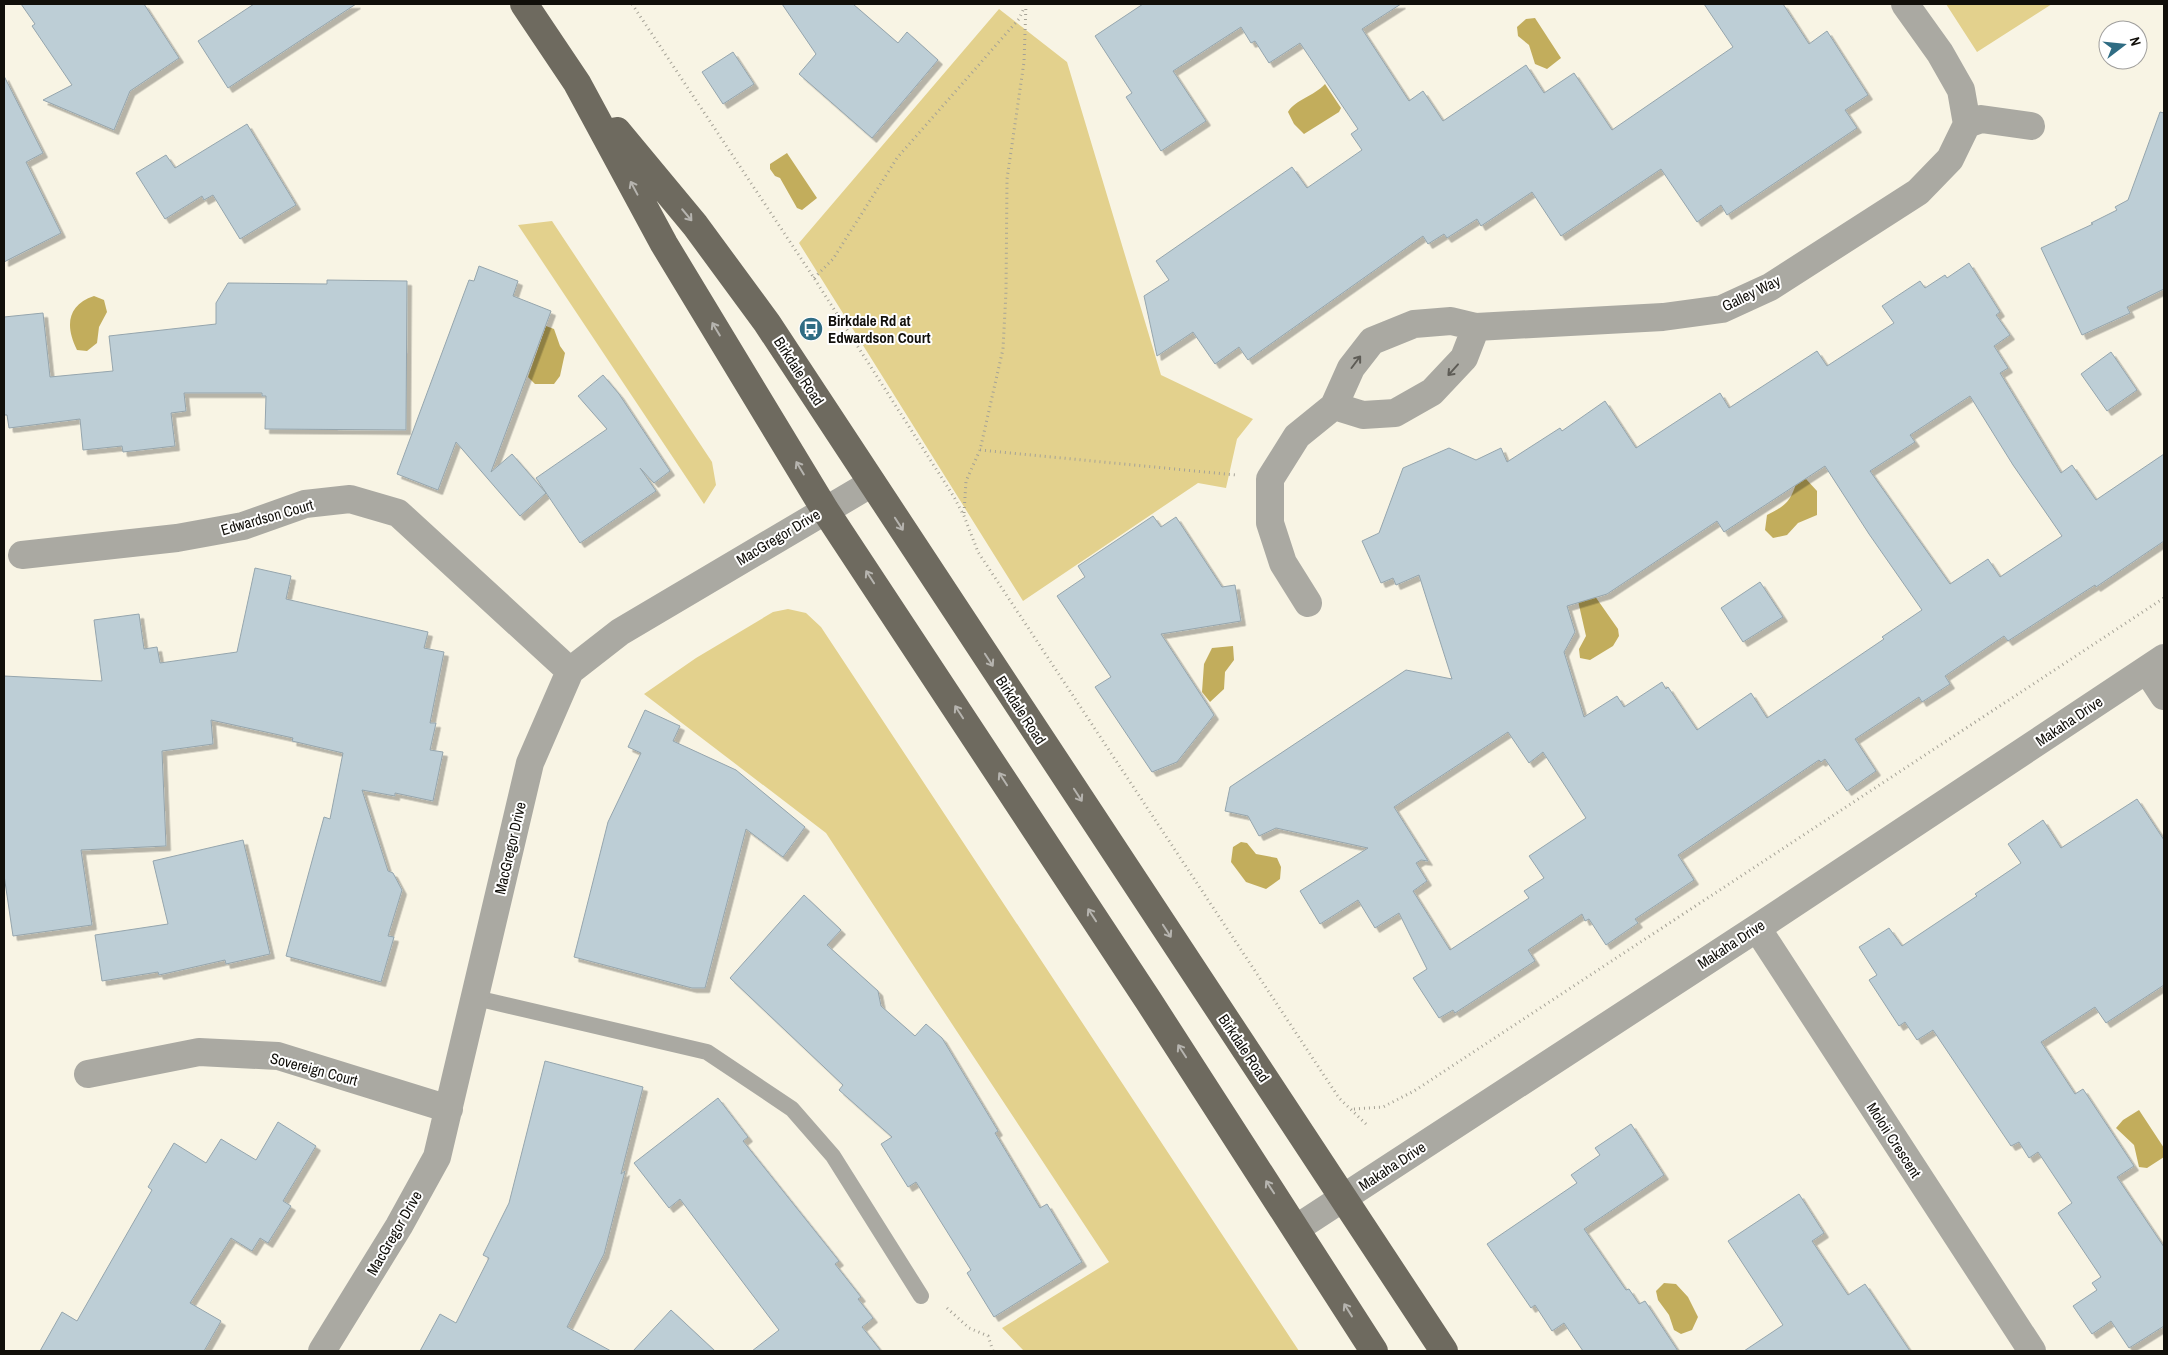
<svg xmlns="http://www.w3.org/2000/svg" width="2168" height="1355" font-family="'Archivo Narrow',sans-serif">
	<defs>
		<filter id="shadow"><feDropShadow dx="4.5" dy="4.5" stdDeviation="0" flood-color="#0004"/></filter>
	</defs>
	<rect width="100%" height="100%" fill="#f8f4e4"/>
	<!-- green -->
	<path fill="#e3d18d" d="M 1946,4 L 2052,4 L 1977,52 Z
		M 999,9 L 1067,62 L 1161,375 L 1253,419 L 1237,439 L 1226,488 L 1198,483 L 1023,601 L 799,243 Z
		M 552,221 L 712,462 L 716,485 L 704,504 L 518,225 Z
		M 788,609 L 806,613 L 821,627 L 1299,1351 L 1024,1351 L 1002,1328 L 1109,1262 L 826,833 L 644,694 L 696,658 L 773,612 Z"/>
	<!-- water -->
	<path fill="#c2ad5c" d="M 1535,18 L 1561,58 L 1547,69 L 1535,64 L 1529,45 L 1518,36 L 1517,27 L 1526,19 Z
		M 1325,84 L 1341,108 L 1339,112 L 1304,134 L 1294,124 L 1288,112 C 1295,100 1314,96 1325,84 Z
		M 787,153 L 817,198 L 802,210 L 797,208 L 780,178 L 775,176 L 770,169 L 770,164 Z
		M 94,296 L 104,300 L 107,312 L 99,327 L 97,343 L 87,351 L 77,350 C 65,326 67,305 94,296 Z
		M 546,326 L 554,329 L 560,346 L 565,353 L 560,376 L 554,384 L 535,384 L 528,377 Z
		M 1806,479 L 1817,491 L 1817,515 L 1798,523 L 1787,535 L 1773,538 L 1765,530 L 1767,515 C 1787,505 1790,502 1797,481 Z
		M 1585,582 L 1618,629 L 1619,636 L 1613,646 L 1590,660 L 1580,658 L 1579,649 L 1586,636 L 1576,592 Z
		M 1233,646 L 1234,660 L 1225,672 L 1224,689 L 1210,702 L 1202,692 L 1204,664 L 1212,648 Z
		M 1241,842 L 1247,843 L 1256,854 L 1277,858 L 1281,867 L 1280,879 L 1266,889 L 1246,882 L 1231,862 L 1233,847 Z
		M 2139,1110 L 2164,1148 L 2164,1157 L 2147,1168 L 2139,1167 L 2134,1145 L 2116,1128 L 2123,1120 Z
		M 1664,1283 L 1676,1284 L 1688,1297 L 1698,1317 L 1692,1330 L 1681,1334 L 1674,1330 L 1669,1315 L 1658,1300 L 1656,1291 Z"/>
	<!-- building -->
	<path fill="#bdced6" stroke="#95a5ad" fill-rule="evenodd" filter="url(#shadow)" d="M 21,4 L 144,4 L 179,58 L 130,91 L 114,130 L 43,100 L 72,85 L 32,26 L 35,24 Z
		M 254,4 L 356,4 L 228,88 L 198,41 Z
		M 782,4 L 853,4 L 898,43 L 907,32 L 938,60 L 872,138 L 799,74 L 816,54 Z
		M 1143,4 L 1401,4 L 1362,29 L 1409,101 L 1423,91 L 1443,121 L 1526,65 L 1544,93 L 1574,73 L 1612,130 L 1733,47 L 1704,4 L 1783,4 L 1809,44 L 1827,31 L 1868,95 L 1845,110 L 1857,128 L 1727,215 L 1721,205 L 1697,222 L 1661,169 L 1561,236 L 1532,192 L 1481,226 L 1477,219 L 1447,238 L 1444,234 L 1428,244 L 1423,236 L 1248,360 L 1239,347 L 1215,364 L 1193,332 L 1157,356 L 1144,296 L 1169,280 L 1156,261 L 1292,167 L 1307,188 L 1362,150 L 1351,134 L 1358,129 L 1300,43 L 1269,63 L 1255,41 L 1251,43 L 1241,27 L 1173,71 L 1206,121 L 1161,151 L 1126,97 L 1132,93 L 1095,36 Z
		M 733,52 L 754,84 L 723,104 L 702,72 Z
		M 4,76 L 43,153 L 26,162 L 61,233 L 4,262 Z
		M 2160,112 L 2164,113 L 2164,289 L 2127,307 L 2130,313 L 2082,335 L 2041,248 L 2093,224 L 2091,223 L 2117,210 L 2115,207 L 2128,200 Z
		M 247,124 L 296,205 L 240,239 L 213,195 L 204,200 L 202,196 L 165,219 L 136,173 L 166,155 L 175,168 Z
		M 1969,263 L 2000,312 L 1996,315 L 2010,335 L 1994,346 L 2008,368 L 2000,373 L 2061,473 L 2072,465 L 2096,500 L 2164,454 L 2164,541 L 2096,587 L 2095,585 L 2008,641 L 2004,636 L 1945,676 L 1950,684 L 1922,702 L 1919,697 L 1855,739 L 1876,771 L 1847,791 L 1825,759 L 1821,762 L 1819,760 L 1678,855 L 1694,880 L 1635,919 L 1638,923 L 1606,945 L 1589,919 L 1585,921 L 1582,914 L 1528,950 L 1535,961 L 1455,1013 L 1453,1010 L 1439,1018 L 1413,978 L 1427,969 L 1399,913 L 1375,928 L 1358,900 L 1320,924 L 1300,891 L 1368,848 L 1276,828 L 1259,836 L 1248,816 L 1225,811 L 1230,787 L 1406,670 L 1452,679 L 1419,575 L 1396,585 L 1393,578 L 1381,583 L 1362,541 L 1379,533 L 1403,468 L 1449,448 L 1476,460 L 1501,448 L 1507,462 L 1560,428 L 1562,431 L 1605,401 L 1636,448 L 1720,393 L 1729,408 L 1817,351 L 1827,366 L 1894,323 L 1882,306 L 1920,281 L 1925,288 L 1945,275 L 1947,278 ZM 1970,396 L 2013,465 L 2062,536 L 2000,577 L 1988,559 L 1950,584 L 1870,471 L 1915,442 L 1910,435 ZM 1825,466 L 1869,534 L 1922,610 L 1882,637 L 1884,639 L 1767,718 L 1751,693 L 1697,730 L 1668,687 L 1666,689 L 1662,682 L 1624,707 L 1617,696 L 1584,717 L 1564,652 L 1575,632 L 1567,606 L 1607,594 L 1717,521 L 1724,532 ZM 1508,732 L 1529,763 L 1543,752 L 1586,818 L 1529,856 L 1544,878 L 1524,891 L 1529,898 L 1450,950 L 1413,891 L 1427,881 L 1416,863 L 1421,860 L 1428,861 L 1394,807 Z
		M 479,266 L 518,281 L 513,296 L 551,311 L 491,472 L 512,454 L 546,493 L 520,516 L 456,442 L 438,490 L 397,474 L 469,280 L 474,281 Z
		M 327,280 L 407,281 L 406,430 L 265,429 L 266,396 L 262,396 L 262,393 L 184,393 L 186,411 L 171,413 L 175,446 L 123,452 L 122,446 L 83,450 L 80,419 L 9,428 L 7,415 L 4,415 L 4,317 L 43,313 L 50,377 L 113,371 L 109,336 L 216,324 L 216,303 L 228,283 L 327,284 Z
		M 2111,352 L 2137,390 L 2107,411 L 2081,374 Z
		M 603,375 L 619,394 L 670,471 L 654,483 L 640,468 L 656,491 L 580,543 L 536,478 L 607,429 L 578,396 Z
		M 1153,516 L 1161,527 L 1176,517 L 1222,587 L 1235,585 L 1241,621 L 1161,634 L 1214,715 L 1177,762 L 1152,772 L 1095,687 L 1111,677 L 1057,596 L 1085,577 L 1078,566 Z
		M 255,568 L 291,576 L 286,599 L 428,632 L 424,648 L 444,652 L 430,723 L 436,723 L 430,750 L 443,752 L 433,801 L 395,793 L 395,796 L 362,790 L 388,871 L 393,873 L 402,890 L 388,936 L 394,937 L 381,982 L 286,956 L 324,817 L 330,819 L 343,753 L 292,741 L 293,738 L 211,720 L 213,744 L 162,751 L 166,846 L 81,850 L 92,925 L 13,936 L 4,875 L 4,676 L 102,681 L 94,620 L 139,614 L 144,649 L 157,647 L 160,663 L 237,652 Z
		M 1760,582 L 1783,617 L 1743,642 L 1721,608 Z
		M 645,710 L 680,726 L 673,741 L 736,770 L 805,827 L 783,857 L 746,829 L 705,988 L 692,988 L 574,957 L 608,822 L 641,753 L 628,747 Z
		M 2137,799 L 2164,840 L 2164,985 L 2106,1023 L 2095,1007 L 2041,1042 L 2075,1094 L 2083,1089 L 2134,1166 L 2117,1177 L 2164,1247 L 2164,1326 L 2129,1348 L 2111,1321 L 2092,1334 L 2073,1306 L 2097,1290 L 2092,1283 L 2101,1277 L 2058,1213 L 2072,1203 L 2038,1152 L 2029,1158 L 2019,1142 L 2011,1146 L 1933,1030 L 1917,1040 L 1905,1022 L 1899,1026 L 1869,980 L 1877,975 L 1859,947 L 1889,928 L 1902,946 L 1977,896 L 1975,894 L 2021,863 L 2008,844 L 2043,820 L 2061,848 Z
		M 243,840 L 270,954 L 226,964 L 225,960 L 159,975 L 158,972 L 102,981 L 95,935 L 168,924 L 153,861 Z
		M 804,895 L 841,930 L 827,945 L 878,991 L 881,1006 L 915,1036 L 926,1024 L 942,1038 L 998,1131 L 995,1133 L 1040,1208 L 1047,1204 L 1082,1262 L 994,1317 L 967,1273 L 971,1270 L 916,1182 L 908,1187 L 881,1144 L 892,1137 L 839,1090 L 843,1085 L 730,978 Z
		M 545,1061 L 643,1087 L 621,1174 L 625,1171 L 604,1254 L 567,1327 L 611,1351 L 420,1351 L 440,1314 L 456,1323 L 489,1258 L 483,1255 L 509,1203 Z
		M 718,1098 L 748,1137 L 743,1141 L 839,1261 L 835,1264 L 861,1297 L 858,1299 L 873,1318 L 862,1327 L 881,1351 L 752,1351 L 779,1330 L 680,1199 L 669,1208 L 634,1163 Z
		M 278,1122 L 316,1146 L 283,1201 L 291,1206 L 268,1243 L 260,1238 L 252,1251 L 231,1238 L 190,1303 L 221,1321 L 204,1351 L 40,1351 L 62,1312 L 77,1321 L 152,1190 L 148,1187 L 174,1143 L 206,1163 L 221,1139 L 256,1160 Z
		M 1631,1124 L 1664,1175 L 1584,1229 L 1626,1290 L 1629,1289 L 1639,1304 L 1645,1301 L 1678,1351 L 1583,1351 L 1564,1323 L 1552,1331 L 1535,1305 L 1531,1308 L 1487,1244 L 1577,1183 L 1571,1175 L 1600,1155 L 1595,1148 Z
		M 1799,1194 L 1824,1233 L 1812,1241 L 1848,1295 L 1865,1284 L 1910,1351 L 1744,1351 L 1783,1325 L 1728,1241 Z
		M 671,1310 L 715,1351 L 633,1351 Z"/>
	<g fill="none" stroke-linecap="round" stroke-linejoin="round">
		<!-- path -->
		<path stroke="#a5a296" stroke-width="3" stroke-dasharray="1 4" stroke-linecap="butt" d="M 632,4 L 814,278 L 954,497 L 964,516 L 978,552 L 1339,1098 L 1367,1125
			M 814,278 L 833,259 L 897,158 L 1019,19 L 1024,8
			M 980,450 L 1236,475
			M 964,513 L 966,481 L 980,450 L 1003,349 L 1006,292 L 1007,179 L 1024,62 L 1026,4
			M 1354,1109 L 1383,1107 L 1414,1091 L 2164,598
			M 947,1308 L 969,1328 L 988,1336 L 993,1351"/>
		<!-- lane -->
		<path stroke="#aaa9a2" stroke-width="16" d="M 476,998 L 707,1052 L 792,1109 L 833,1156 L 921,1296"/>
		<!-- street -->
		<path stroke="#aaa9a2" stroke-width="28" d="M 1967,124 L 1981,119 L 2031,126
			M 1334,406 L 1363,415 L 1395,413 L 1432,392 L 1464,358 L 1476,327
			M 22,555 L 177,538 L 243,526 L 305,504 L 350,499 L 398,513 L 570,671
			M 1308,603 L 1283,563 L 1270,523 L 1270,479 L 1297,436 L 1334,406 L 1351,368 L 1372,341 L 1414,324 L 1451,321 L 1476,327 L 1663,317 L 1722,309 L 1770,287 L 1918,192 L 1950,159 L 1967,124 L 1961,90 L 1940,53 L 1905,4
			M 2147,670 L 2164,696
			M 1757,928 L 2032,1351
			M 88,1074 L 199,1052 L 278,1056 L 449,1109
			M 1297,1228 L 1757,928 L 2164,658
			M 322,1351 L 399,1226 L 437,1157 L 530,763 L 570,671 L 620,632 L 872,483"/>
		<!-- primary -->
		<path stroke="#6e6a5f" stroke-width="28" d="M 524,4 L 577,83 L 664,244 L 825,510 L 1148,1000 L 1374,1351
			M 617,131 L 695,225 L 767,323 L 1444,1351"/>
	</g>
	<!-- one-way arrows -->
	<defs><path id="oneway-shaft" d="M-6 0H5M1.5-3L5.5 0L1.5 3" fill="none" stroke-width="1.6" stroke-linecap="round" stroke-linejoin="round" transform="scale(1.25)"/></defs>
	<g stroke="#b6b4af">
		<use href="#oneway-shaft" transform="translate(634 188) rotate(-118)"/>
		<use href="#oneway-shaft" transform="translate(687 215) rotate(50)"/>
		<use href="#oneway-shaft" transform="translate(716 329) rotate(-121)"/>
		<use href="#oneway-shaft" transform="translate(800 468) rotate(-121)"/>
		<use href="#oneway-shaft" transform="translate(899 524) rotate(57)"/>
		<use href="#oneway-shaft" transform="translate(870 577) rotate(-123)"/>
		<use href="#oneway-shaft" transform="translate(989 660) rotate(57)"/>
		<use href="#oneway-shaft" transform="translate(959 712) rotate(-123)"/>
		<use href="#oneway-shaft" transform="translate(1003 779) rotate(-123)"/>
		<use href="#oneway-shaft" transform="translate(1078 795) rotate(57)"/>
		<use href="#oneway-shaft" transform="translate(1092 915) rotate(-123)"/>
		<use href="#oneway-shaft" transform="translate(1167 931) rotate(57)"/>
		<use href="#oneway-shaft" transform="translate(1182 1051) rotate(-123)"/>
		<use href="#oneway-shaft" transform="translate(1270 1187) rotate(-123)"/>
		<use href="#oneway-shaft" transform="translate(1348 1310) rotate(-122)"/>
	</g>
	<g stroke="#5e5c56">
		<use href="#oneway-shaft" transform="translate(1356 362) rotate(-53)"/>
		<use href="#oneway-shaft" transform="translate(1453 370) rotate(132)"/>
	</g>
	<!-- icons -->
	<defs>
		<g id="bus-disc" transform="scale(1.25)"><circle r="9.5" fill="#2f6c83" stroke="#fff"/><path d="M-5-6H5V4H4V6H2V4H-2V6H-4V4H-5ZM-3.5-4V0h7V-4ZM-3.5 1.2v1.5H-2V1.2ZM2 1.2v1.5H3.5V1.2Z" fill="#fff"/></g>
	</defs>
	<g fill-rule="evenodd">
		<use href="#bus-disc" x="811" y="329"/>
	</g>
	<g text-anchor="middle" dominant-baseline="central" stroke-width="4" stroke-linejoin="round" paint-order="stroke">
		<!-- street labels -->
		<g font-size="15" fill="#110f0a" stroke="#fff">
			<text transform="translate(1751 293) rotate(-26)">Galley Way</text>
			<text transform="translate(799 371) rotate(57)">Birkdale Road</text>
			<text transform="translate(267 517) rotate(-16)">Edwardson Court</text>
			<text transform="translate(778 537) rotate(-31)">MacGregor Drive</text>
			<text transform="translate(1021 710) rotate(57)">Birkdale Road</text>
			<text transform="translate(2069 721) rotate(-34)">Makaha Drive</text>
			<text transform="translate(510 848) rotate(-77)">MacGregor Drive</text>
			<text transform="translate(1731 944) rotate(-33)">Makaha Drive</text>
			<text transform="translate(1244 1048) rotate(56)">Birkdale Road</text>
			<text transform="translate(314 1069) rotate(15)">Sovereign Court</text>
			<text transform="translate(1894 1140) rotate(57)">Moloii Crescent</text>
			<text transform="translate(1392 1166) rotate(-33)">Makaha Drive</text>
			<text transform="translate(394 1233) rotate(-60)">MacGregor Drive</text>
		</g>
		<!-- poi labels -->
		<g font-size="15" font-weight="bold" fill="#110f0a" stroke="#fff" text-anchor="start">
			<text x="828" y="320">Birkdale Rd at<tspan x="828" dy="17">Edwardson Court</tspan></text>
		</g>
	</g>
	<!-- border -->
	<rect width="2168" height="1355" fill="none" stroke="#110f0a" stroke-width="10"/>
	<!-- north arrow -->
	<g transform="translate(2123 45) rotate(74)"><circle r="24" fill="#ffffff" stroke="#a09f9d"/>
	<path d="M0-4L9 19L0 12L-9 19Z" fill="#2f6c83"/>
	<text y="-8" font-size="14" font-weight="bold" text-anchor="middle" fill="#110f0a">N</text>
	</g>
</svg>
